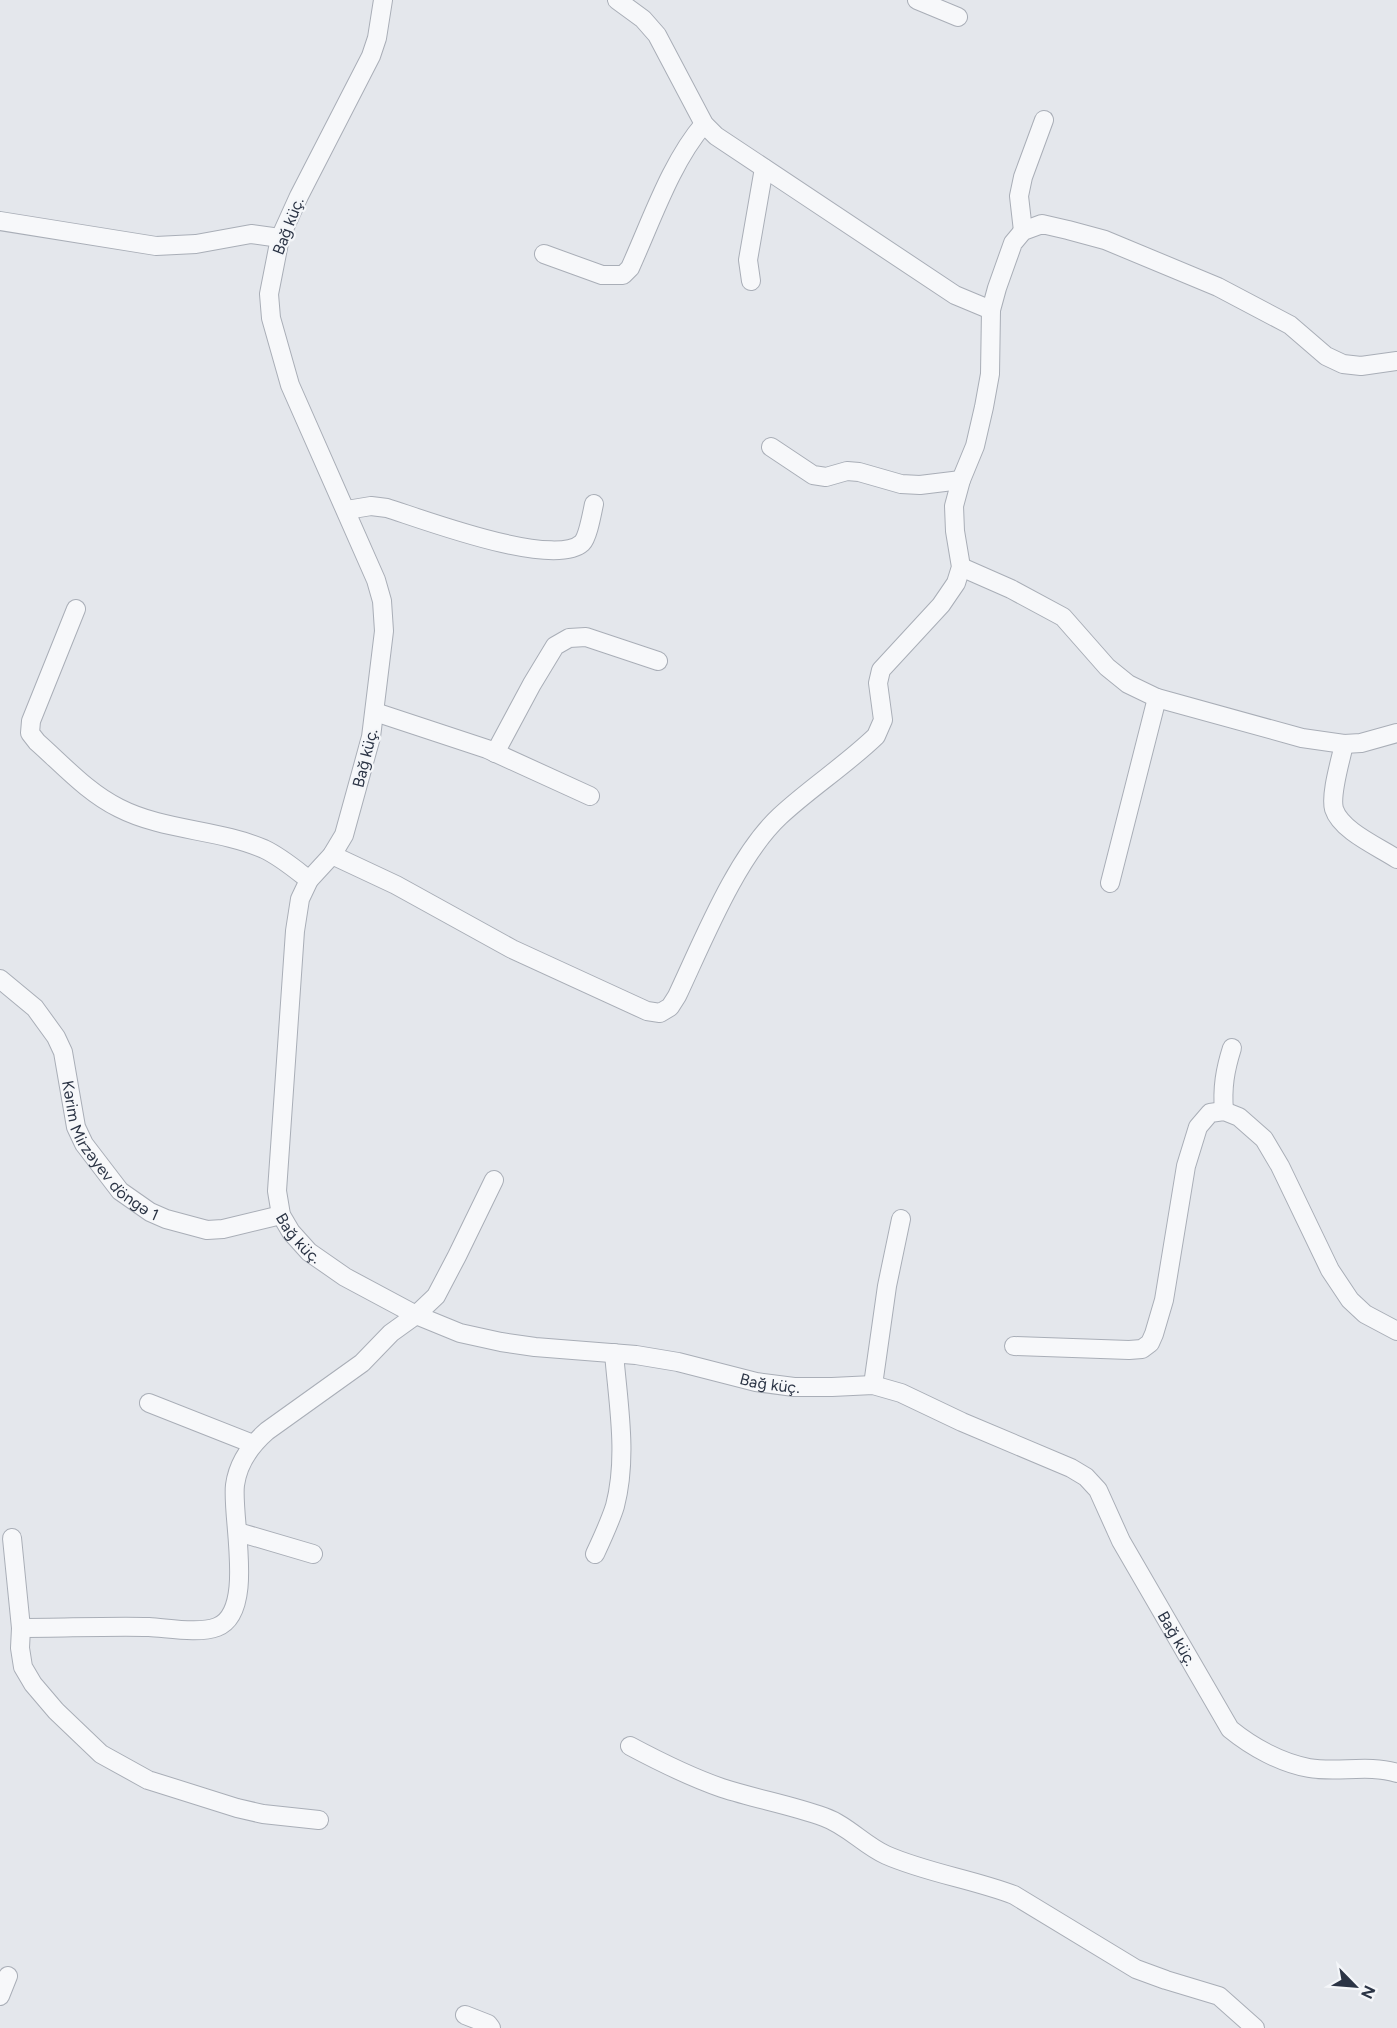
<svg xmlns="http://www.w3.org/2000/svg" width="1397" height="2028" font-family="Figtree,sans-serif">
	<rect width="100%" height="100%" fill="#e4e7ec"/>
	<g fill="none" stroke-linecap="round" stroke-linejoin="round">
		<!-- minor casing -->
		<g stroke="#a9aeb7" stroke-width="20">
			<g id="minor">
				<path id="s1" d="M 383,0 L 377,38 L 371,56 L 299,196 L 280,238 L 269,294 L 271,318 L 290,385 L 376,580 L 382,601 L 384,631 L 371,737 L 344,835 L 332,855 L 309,880 L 300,899 L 295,931 L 277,1191 L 281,1215 L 291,1232 L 309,1252 L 345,1277 L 416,1315 L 460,1333 L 501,1342 L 535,1347 L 636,1355 L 678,1362 L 756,1382 L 794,1387 L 832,1387 L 873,1385 L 901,1393 L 962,1422 L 1071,1468 L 1086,1477 L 1098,1490 L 1121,1541 L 1230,1729 C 1252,1747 1281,1763 1309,1768 C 1337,1773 1369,1764 1397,1773"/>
				<path d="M 617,0 L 643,19 L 657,35 L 704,124 L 716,136 L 955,295 L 991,310"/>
				<path d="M 917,0 L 958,17"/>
				<path d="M 0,221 L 156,246 L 196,244 L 251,234 L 280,238"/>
				<path d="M 1023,231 L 1019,196 L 1023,177 L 1044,120"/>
				<path d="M 544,254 L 602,275 L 623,275 L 630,268 C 651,222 671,162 704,124"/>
				<path d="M 751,281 L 748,260 L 764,168"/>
				<path d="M 771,447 L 813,475 L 826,477 L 847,471 L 859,472 L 901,484 L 920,485 L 961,480"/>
				<path d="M 347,510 L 371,506 L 387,508 C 422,519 554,569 582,543 C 588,537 592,513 594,504"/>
				<path d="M 961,567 L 1011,589 L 1063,617 L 1107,667 L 1128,684 L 1157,698 L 1302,738 L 1344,744 L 1361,743 L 1397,733"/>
				<path d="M 76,609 L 31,721 L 30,733 L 37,742 C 63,765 88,793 119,808 C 164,831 218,829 264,849 C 281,857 295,869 309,880"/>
				<path d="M 375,712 L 487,749 L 590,796"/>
				<path d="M 1344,744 C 1341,759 1330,794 1334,809 C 1341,831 1379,847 1397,859"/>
				<path d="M 495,753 L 532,684 L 555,646 L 569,638 L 586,637 L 658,661"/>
				<path d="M 332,855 L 396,885 L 512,949 L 647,1011 L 660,1013 L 670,1007 L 677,996 C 703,941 736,857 780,816 C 810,788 846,765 876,736 L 883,720 L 878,683 L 881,670 L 941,605 L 956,583 L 961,567 L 955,531 L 954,506 L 961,480 L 975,446 L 984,407 L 990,374 L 991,310 L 997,288 L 1013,243 L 1023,231 L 1042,224 L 1068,230 L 1105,240 L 1218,287 L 1290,325 L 1326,356 L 1343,364 L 1361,366 L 1397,361"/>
				<path d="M 1110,883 L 1157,698"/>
				<path id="s2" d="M 0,979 L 35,1008 L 56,1037 L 63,1052 L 76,1127 L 84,1144 L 120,1191 L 150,1212 L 166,1219 L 207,1230 L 223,1229 L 281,1215"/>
				<path d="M 1224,1111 C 1222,1088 1225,1070 1232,1048"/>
				<path d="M 1014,1346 L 1129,1350 L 1142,1349 L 1150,1343 L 1154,1334 L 1164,1300 L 1186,1166 L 1198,1127 L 1210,1113 L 1224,1111 L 1239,1117 L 1264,1139 L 1280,1166 L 1330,1270 L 1350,1300 L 1365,1314 L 1397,1331"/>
				<path d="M 873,1385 L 887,1286 L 901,1219"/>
				<path d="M 149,1403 L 253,1444"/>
				<path d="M 238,1532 L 313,1554"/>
				<path d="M 12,1538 L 21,1628"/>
				<path d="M 595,1554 C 602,1539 610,1522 615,1506 C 628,1456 618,1403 614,1353"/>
				<path d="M 630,1746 C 660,1762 690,1777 722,1788 C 756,1799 791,1805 824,1817 C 847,1825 864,1845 886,1855 C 927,1873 972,1879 1014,1895 L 1136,1969 L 1166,1980 L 1219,1996 L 1255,2028"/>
				<path d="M 319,1820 L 263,1814 L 237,1808 L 148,1780 L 101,1754 L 56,1711 L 33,1684 L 23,1667 L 20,1648 L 21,1628 C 64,1628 107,1626 149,1627 C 168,1628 199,1634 217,1627 C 256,1612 231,1517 235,1485 C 238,1463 251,1445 267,1431 L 362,1363 L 391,1333 L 416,1315 L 436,1296 L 457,1256 L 494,1180"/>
				<path d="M 0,1996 L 8,1976"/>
				<path d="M 465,2015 L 488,2024 L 491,2028"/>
			</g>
		</g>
		<!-- minor -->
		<use href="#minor" stroke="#f7f8fa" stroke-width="18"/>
	</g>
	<g text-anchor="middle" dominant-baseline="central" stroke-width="4.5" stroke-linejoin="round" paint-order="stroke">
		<!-- street labels -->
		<g font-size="16" fill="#2b3445" stroke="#f4f6f9">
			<text transform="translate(288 226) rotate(-69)">Bağ küç.</text>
			<text transform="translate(365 758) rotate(-76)">Bağ küç.</text>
			<text stroke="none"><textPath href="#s2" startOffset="212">Kərim Mirzəyev döngə 1</textPath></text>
			<text stroke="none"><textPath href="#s1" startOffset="1310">Bağ küç.</textPath></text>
			<text stroke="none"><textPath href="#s1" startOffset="1814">Bağ küç.</textPath></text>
			<text stroke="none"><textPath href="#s1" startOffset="2336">Bağ küç.</textPath></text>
		</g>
	</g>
	<!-- north arrow -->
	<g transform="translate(1355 1986) rotate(115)" stroke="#f4f6f9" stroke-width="4.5" paint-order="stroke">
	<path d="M0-4.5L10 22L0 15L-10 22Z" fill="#2b3445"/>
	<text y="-9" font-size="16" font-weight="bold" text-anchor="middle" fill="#2b3445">N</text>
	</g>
</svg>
